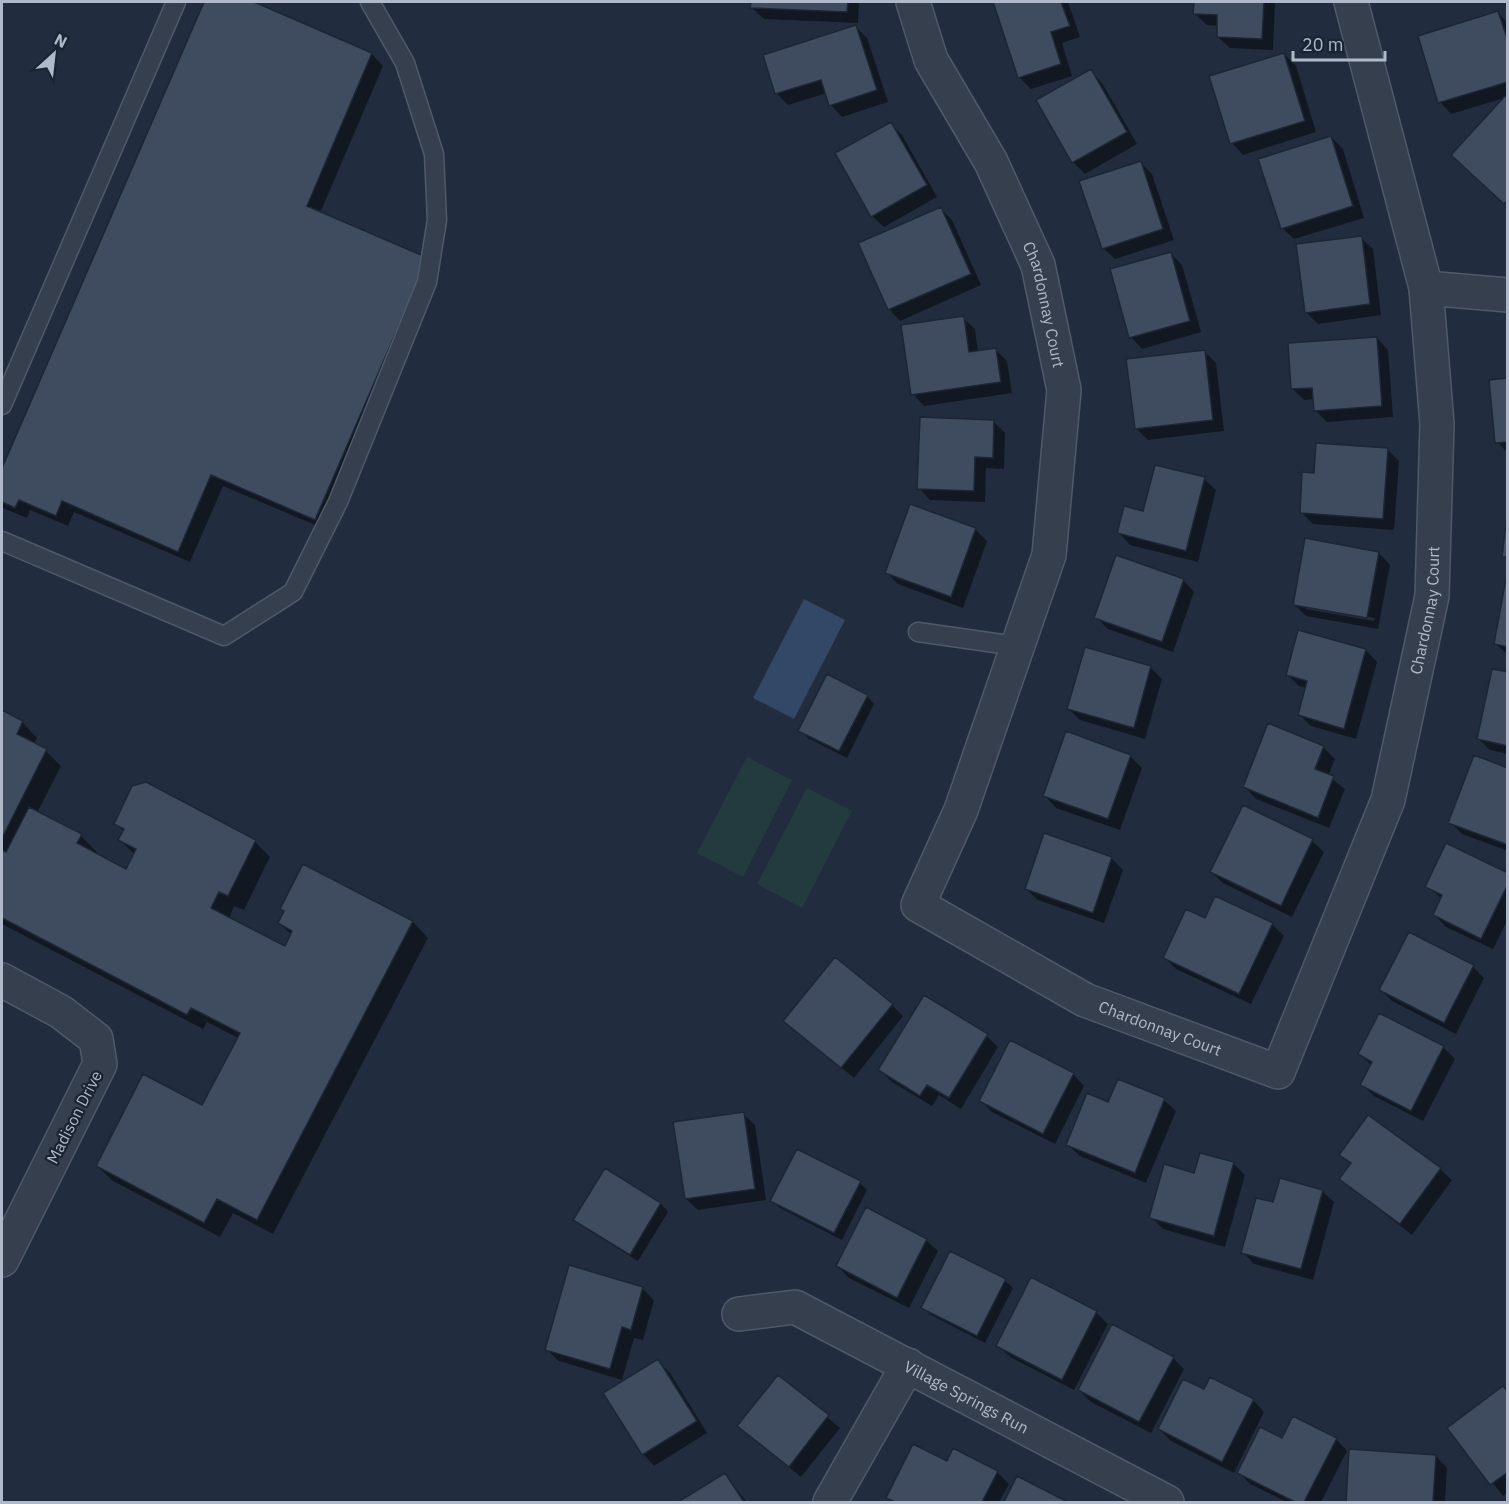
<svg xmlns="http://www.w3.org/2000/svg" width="1509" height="1504" font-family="'IBM Plex Sans',sans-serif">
	<rect width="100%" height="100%" fill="#212d3e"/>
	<!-- green -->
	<path fill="#233b3f" d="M 747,757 L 792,780 L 743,877 L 697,853 Z
		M 807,788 L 852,811 L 802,908 L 757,884 Z"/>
	<!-- water -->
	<path fill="#334766" d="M 804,599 L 845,620 L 794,719 L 753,698 Z"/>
	<!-- shadow -->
	<path fill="#0007" fill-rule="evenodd" d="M 205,2 L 250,2 L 372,54 L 383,66 L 320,213 L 428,260 L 439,271 L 327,530 L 223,486 L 190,562 L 74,512 L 68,526 L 30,510 L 27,518 L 3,508 L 2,472 Z
		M 752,2 L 859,2 L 858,23 L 764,19 L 752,8 Z
		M 994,2 L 1068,2 L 1080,37 L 1062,43 L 1072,76 L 1031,89 L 1019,77 Z
		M 1196,2 L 1275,2 L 1273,50 L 1230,48 L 1218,37 L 1219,26 L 1207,25 L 1195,14 Z
		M 1498,13 L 1508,23 L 1508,97 L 1451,114 L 1440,102 Z
		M 856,27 L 867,38 L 888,102 L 842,117 L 831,105 L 827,93 L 788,105 L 777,94 L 765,56 Z
		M 1284,54 L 1296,66 L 1316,132 L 1243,155 L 1232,143 Z
		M 1091,71 L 1102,83 L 1137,144 L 1085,174 L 1073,162 Z
		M 890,123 L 902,135 L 937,197 L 884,227 L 872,216 Z
		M 1331,137 L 1343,149 L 1364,218 L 1294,239 L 1282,228 Z
		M 1140,162 L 1152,174 L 1174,240 L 1115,259 L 1103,248 Z
		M 941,209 L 952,220 L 981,285 L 900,321 L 889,309 Z
		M 1361,238 L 1373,249 L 1381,315 L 1318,324 L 1306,312 Z
		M 1170,253 L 1182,265 L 1201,332 L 1142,349 L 1131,337 Z
		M 963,318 L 975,329 L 978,352 L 995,349 L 1007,361 L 1012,393 L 924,406 L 913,394 Z
		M 1377,338 L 1388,350 L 1393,417 L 1327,422 L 1315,410 L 1314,399 L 1304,400 L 1292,388 Z
		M 1204,351 L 1216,363 L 1224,431 L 1148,440 L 1136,428 Z
		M 1508,380 L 1508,453 L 1497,442 Z
		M 993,421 L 1005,433 L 1004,469 L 986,468 L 985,502 L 930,500 L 919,488 Z
		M 1387,449 L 1399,461 L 1394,530 L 1313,524 L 1301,512 Z
		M 1204,479 L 1216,490 L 1198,562 L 1130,545 L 1119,533 Z
		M 911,506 L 976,530 L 987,541 L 963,608 L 898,584 L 887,573 Z
		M 1379,553 L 1390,565 L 1378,629 L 1306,616 L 1294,604 ZM 1306,606 L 1375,618 L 1374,621 L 1306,609 Z
		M 1183,580 L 1194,592 L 1173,652 L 1108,629 L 1096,617 Z
		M 1508,580 L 1508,655 L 1496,644 Z
		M 1086,649 L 1151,668 L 1162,679 L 1145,739 L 1080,720 L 1069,709 Z
		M 1366,650 L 1377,662 L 1356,739 L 1311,726 L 1300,715 L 1307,688 L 1299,686 L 1288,675 Z
		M 1508,674 L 1508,754 L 1490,750 L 1479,739 Z
		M 867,696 L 874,704 L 847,758 L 808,738 L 800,730 Z
		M 2,712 L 22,722 L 37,738 L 34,744 L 46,751 L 61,766 L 37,813 L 81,836 L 96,851 L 95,853 L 127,871 L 135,855 L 120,840 L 124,832 L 116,823 L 255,842 L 270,857 L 244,910 L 234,906 L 229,919 L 285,948 L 292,935 L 279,923 L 285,912 L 282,909 L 304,866 L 413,922 L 428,938 L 273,1234 L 233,1213 L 220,1237 L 113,1181 L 97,1166 L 202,1107 L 238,1038 L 207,1022 L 203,1029 L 2,924 Z
		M 1323,747 L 1335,759 L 1328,776 L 1345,789 L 1329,828 L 1256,799 L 1245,787 Z
		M 1130,756 L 1142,768 L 1120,830 L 1056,808 L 1045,796 Z
		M 1508,769 L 1508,851 L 1462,834 L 1450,822 Z
		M 1243,807 L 1312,841 L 1324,852 L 1292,917 L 1223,883 L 1211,872 Z
		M 1111,858 L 1123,870 L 1104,923 L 1038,900 L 1026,889 Z
		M 1508,875 L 1508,919 L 1493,949 L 1446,927 L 1435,915 L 1442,899 L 1427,886 Z
		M 1206,920 L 1272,924 L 1284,936 L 1251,1004 L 1176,969 L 1165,958 Z
		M 1473,967 L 1484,978 L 1456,1034 L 1392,1001 L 1381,990 Z
		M 892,1005 L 903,1016 L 854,1078 L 785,1021 Z
		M 987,1036 L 998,1047 L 961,1109 L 939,1095 L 932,1106 L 892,1082 L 880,1070 Z
		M 1443,1047 L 1455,1059 L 1423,1121 L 1374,1096 L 1362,1085 L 1372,1066 L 1360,1054 Z
		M 1073,1074 L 1084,1086 L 1055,1144 L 992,1112 L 981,1101 Z
		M 1164,1100 L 1176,1111 L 1146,1183 L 1080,1156 L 1068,1145 L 1109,1104 Z
		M 743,1114 L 755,1125 L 766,1200 L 698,1210 L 686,1199 Z
		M 1201,1154 L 1234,1164 L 1245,1175 L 1225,1247 L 1163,1229 L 1151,1217 L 1195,1175 Z
		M 1341,1154 L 1440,1169 L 1452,1180 L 1412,1235 L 1341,1179 L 1351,1165 Z
		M 605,1170 L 661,1204 L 668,1212 L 638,1261 L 583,1227 L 575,1220 Z
		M 860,1183 L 867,1190 L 842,1240 L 780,1208 L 772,1200 Z
		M 1322,1191 L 1334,1202 L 1313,1280 L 1254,1264 L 1243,1252 L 1274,1204 Z
		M 926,1240 L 938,1251 L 909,1308 L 849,1278 L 837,1266 Z
		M 1032,1279 L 1096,1312 L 1108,1324 L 1074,1390 L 1010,1357 L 998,1346 Z
		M 1005,1281 L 1013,1288 L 985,1343 L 931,1315 L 923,1308 Z
		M 642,1288 L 654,1300 L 643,1340 L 634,1338 L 622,1380 L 559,1361 L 547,1350 Z
		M 1173,1358 L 1184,1369 L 1151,1433 L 1091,1402 L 1079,1390 Z
		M 658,1361 L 670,1373 L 707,1433 L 654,1466 L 643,1454 Z
		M 778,1377 L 840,1428 L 801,1477 L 739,1426 Z
		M 1204,1391 L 1253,1400 L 1264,1412 L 1234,1473 L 1171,1441 L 1159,1429 Z
		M 1508,1392 L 1508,1492 L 1503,1496 L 1449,1428 Z
		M 1336,1439 L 1347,1451 L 1321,1502 L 1287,1502 L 1250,1484 L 1239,1472 L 1282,1440 Z
		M 1351,1451 L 1436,1456 L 1447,1468 L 1445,1502 L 1347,1502 Z
		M 947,1463 L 997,1472 L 1009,1484 L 999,1502 L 892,1502 L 887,1498 Z
		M 725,1475 L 747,1502 L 681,1502 Z
		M 1018,1478 L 1065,1502 L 1005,1502 Z"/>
	<!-- building -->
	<path fill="#3f4c60" stroke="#1c2634" stroke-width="1.5" d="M 204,2 L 254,2 L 372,53 L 307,206 L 428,258 L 315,520 L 211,475 L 178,552 L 62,501 L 56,516 L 19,500 L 15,508 L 2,502 L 2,468 Z
		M 751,2 L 848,2 L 847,12 L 750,8 Z
		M 993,2 L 1061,2 L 1070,26 L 1051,32 L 1061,64 L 1018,78 Z
		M 1194,2 L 1264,2 L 1262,39 L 1217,37 L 1217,15 L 1193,14 Z
		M 1498,11 L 1508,41 L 1508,82 L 1438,103 L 1418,36 Z
		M 856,25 L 877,90 L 829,106 L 821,80 L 775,94 L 763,55 Z
		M 1284,53 L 1305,121 L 1230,144 L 1209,76 Z
		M 1091,69 L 1127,132 L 1072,163 L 1036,100 Z
		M 1505,96 L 1508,98 L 1508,200 L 1504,204 L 1451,155 Z
		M 891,122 L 927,185 L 871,217 L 835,153 Z
		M 1331,136 L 1353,206 L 1281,229 L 1258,159 Z
		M 1141,161 L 1163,229 L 1102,249 L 1079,181 Z
		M 941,207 L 971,274 L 888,310 L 858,243 Z
		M 1362,236 L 1370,304 L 1305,313 L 1296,244 Z
		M 1171,252 L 1190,321 L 1129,338 L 1110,269 Z
		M 964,316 L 969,352 L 996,348 L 1001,382 L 911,395 L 901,325 Z
		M 1377,337 L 1382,406 L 1314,411 L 1312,388 L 1291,389 L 1288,343 Z
		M 1205,350 L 1213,420 L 1135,429 L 1126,359 Z
		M 1508,378 L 1508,442 L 1495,443 L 1489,380 Z
		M 920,417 L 994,420 L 993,458 L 975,457 L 974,491 L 917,489 Z
		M 1316,443 L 1388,448 L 1383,519 L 1300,513 L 1302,472 L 1314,473 Z
		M 1155,465 L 1205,477 L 1186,551 L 1117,533 L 1124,506 L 1143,511 Z
		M 910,504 L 976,528 L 951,597 L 885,573 Z
		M 1508,505 L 1508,557 L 1502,557 Z
		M 1305,538 L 1379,552 L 1367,618 L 1293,605 Z
		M 1116,555 L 1184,579 L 1162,642 L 1094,618 Z
		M 1506,578 L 1508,579 L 1508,647 L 1494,644 Z
		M 1298,630 L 1366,649 L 1344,729 L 1298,715 L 1307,681 L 1286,675 Z
		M 1085,647 L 1151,666 L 1134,728 L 1067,709 Z
		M 1492,669 L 1508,672 L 1508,746 L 1477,739 Z
		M 827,674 L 868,695 L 839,751 L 798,731 Z
		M 2,710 L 23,721 L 17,734 L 47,749 L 2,838 Z
		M 1268,723 L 1324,746 L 1315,769 L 1334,776 L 1318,818 L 1243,787 Z
		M 1066,731 L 1131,755 L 1108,819 L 1043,796 Z
		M 1474,755 L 1508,768 L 1508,845 L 1448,823 Z
		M 146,782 L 256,840 L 228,896 L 219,892 L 211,908 L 285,946 L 292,931 L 278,923 L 284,911 L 280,909 L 303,864 L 413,921 L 257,1220 L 217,1199 L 204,1223 L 96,1166 L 143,1074 L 202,1105 L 240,1033 L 191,1008 L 187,1015 L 2,918 L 2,850 L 6,852 L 29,807 L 82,834 L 77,843 L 126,869 L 136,849 L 118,840 L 124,829 L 114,824 L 132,786 Z
		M 1243,805 L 1313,839 L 1281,906 L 1210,872 Z
		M 1044,833 L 1112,857 L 1093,913 L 1025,889 Z
		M 1446,843 L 1508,873 L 1508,884 L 1481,939 L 1433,915 L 1442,895 L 1425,887 Z
		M 1215,896 L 1273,923 L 1239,994 L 1163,958 L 1186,909 L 1205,918 Z
		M 1409,932 L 1474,965 L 1444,1023 L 1379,990 Z
		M 835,957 L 893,1004 L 841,1068 L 783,1021 Z
		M 924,995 L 988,1034 L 949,1098 L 927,1085 L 920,1096 L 878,1070 Z
		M 1379,1013 L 1444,1046 L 1411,1111 L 1360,1085 L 1372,1062 L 1358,1054 Z
		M 1010,1040 L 1074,1073 L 1043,1134 L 979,1101 Z
		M 1118,1079 L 1165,1098 L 1135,1173 L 1066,1145 L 1087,1093 L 1108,1102 Z
		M 744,1112 L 755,1189 L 685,1199 L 673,1122 Z
		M 1368,1115 L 1441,1168 L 1400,1224 L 1339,1179 L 1351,1163 L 1339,1155 Z
		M 797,1149 L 861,1181 L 834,1233 L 770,1201 Z
		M 1200,1153 L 1234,1162 L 1214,1236 L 1149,1218 L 1164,1164 L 1194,1173 Z
		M 605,1168 L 661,1203 L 630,1255 L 573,1220 Z
		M 1280,1178 L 1323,1190 L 1301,1269 L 1241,1253 L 1256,1198 L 1273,1202 Z
		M 866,1207 L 927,1239 L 897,1298 L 836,1266 Z
		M 950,1251 L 1006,1279 L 977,1336 L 921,1308 Z
		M 569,1265 L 643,1287 L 631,1330 L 622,1327 L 610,1369 L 545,1350 Z
		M 1031,1277 L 1097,1311 L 1062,1380 L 996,1346 Z
		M 1112,1324 L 1174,1357 L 1139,1422 L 1078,1390 Z
		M 658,1359 L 697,1421 L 642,1455 L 603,1393 Z
		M 778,1375 L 829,1415 L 789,1467 L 737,1426 Z
		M 1210,1377 L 1254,1399 L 1222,1462 L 1158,1429 L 1183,1379 L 1204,1389 Z
		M 1503,1386 L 1508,1392 L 1508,1472 L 1490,1485 L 1447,1428 Z
		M 1293,1416 L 1337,1438 L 1304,1502 L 1295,1502 L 1237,1473 L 1260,1427 L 1282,1438 Z
		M 913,1444 L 947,1461 L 953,1448 L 998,1471 L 982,1502 L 895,1502 L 886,1498 Z
		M 1349,1449 L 1436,1455 L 1433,1502 L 1346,1502 Z
		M 725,1473 L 744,1502 L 678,1502 Z
		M 1017,1476 L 1068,1502 L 1004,1502 Z"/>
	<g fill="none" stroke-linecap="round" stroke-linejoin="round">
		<!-- lane casing -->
		<g stroke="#505968" stroke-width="21">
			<path id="lane" d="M 2,405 L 176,2
				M 2,541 L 224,636 L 293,592 L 338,502 L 427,282 L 437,220 L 434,154 L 405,63 L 370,2
				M 918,632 L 1016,646"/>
		</g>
		<!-- street casing -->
		<g stroke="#505968" stroke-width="36">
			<g id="street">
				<path id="s1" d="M 913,2 L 931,60 L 991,162 L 1038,265 L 1064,390 L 1049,555 L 961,810 L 918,905 L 1085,1000 L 1278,1072 L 1388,800 L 1432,596 L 1437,424 L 1426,288 L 1351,2"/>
				<path d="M 1426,288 L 1508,295"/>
				<path d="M 2,980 L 61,1012 L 96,1039 L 100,1064 L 2,1260"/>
				<path id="s2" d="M 739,1314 L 795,1307 L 1167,1502"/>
				<path d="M 830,1502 L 908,1365"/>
			</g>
		</g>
		<!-- lane -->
		<use href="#lane" stroke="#353f4e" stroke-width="18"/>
		<!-- street -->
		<use href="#street" stroke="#353f4e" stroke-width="33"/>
	</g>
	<g text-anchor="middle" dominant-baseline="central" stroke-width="4.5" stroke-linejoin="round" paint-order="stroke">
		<!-- street labels -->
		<g font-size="16" fill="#b0b9c9" stroke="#1a2432">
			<text stroke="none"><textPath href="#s1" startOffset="332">Chardonnay Court</textPath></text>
			<text stroke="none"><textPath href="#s1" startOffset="1845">Chardonnay Court</textPath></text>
			<text stroke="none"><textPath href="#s1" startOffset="1232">Chardonnay Court</textPath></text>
			<text transform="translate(74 1117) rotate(-63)">Madison Drive</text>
			<text stroke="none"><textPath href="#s2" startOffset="250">Village Springs Run</textPath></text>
		</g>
	</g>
	<!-- border -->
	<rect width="1509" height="1504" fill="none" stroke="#b0b9c9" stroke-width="6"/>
	<!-- north arrow -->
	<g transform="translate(54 54) rotate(27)" stroke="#1a2432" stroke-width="4.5" paint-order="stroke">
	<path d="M0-4.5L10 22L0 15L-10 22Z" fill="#b0b9c9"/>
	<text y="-9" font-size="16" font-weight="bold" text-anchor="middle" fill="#b0b9c9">N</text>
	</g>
	<!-- scale -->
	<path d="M1293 51v9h92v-9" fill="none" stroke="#b0b9c9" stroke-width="3"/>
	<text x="1302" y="51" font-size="18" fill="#b0b9c9" stroke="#1a2432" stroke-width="4.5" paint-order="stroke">20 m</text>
</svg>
